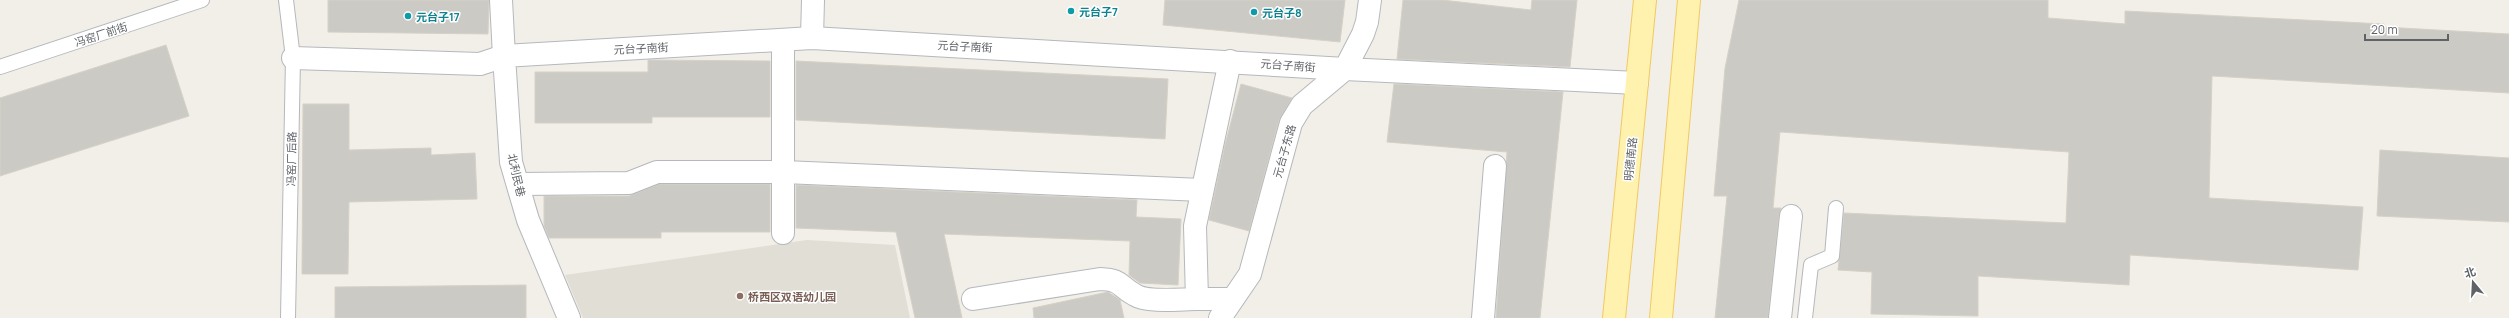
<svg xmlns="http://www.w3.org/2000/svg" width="2509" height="318" font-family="Manrope,'Noto Sans SC',sans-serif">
	<rect width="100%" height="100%" fill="#f1efe8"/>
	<!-- education -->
	<path fill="#e1ded6" d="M 807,240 L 895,245 L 910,318 L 583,318 L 565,275 Z"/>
	<!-- building -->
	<path fill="#cccac5" stroke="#d6d1c6" d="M 328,0 L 489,0 L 488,34 L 328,32 Z
		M 1165,0 L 1345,0 L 1340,42 L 1163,25 Z
		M 1403,0 L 1442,0 L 1531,10 L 1532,0 L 1577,0 L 1570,67 L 1397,59 Z
		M 1739,0 L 2048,0 L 2048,18 L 2125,24 L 2125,11 L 2384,24 L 2384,27 L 2509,34 L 2509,93 L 2212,76 L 2209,198 L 2363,207 L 2358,270 L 2130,255 L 2129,285 L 1978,276 L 1978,316 L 1871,314 L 1872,272 L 1838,270 L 1844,213 L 2066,223 L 2069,152 L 1780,132 L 1773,208 L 1781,208 L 1779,215 L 1768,318 L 1715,318 L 1727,196 L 1714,196 L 1725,68 Z
		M 166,45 L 189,116 L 0,176 L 0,98 Z
		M 648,60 L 770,61 L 770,117 L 652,117 L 652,123 L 535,123 L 535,72 L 648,72 Z
		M 796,61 L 1168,79 L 1165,139 L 796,120 Z
		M 1241,84 L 1292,98 L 1279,120 L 1249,231 L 1209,220 L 1225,145 Z
		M 1394,84 L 1563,92 L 1540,318 L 1496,318 L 1507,152 L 1387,142 Z
		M 303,104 L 349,104 L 349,150 L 431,148 L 431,155 L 475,153 L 477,199 L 349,202 L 348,274 L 302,274 Z
		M 2380,150 L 2509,158 L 2509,222 L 2377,216 Z
		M 659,184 L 770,184 L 770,232 L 661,232 L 661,238 L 549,238 L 544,226 L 544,196 L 629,196 Z
		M 796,185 L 1137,200 L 1136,217 L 1181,219 L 1178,285 L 1140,283 L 1129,275 L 1130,241 L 944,234 L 962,318 L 915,318 L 896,232 L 796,228 Z
		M 526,285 L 526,318 L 335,318 L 335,287 Z
		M 1108,292 L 1120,300 L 1124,318 L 1034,318 L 1033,308 Z"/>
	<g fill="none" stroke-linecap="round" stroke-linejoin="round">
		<!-- service casing -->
		<g stroke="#b5b8bc" stroke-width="16">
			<path id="service" d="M 286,0 L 293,58 L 288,318
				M 0,67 L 202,0
				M 1805,318 L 1811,265 L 1832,256 L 1836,208"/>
		</g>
		<!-- minor casing -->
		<g stroke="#b5b8bc" stroke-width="24">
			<path id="minor" d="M 501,0 L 504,56
				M 812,38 L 813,0
				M 783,40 L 783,233
				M 518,184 L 629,183 L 657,172 L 784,172 L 1202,190
				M 973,299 L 1100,279 C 1123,280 1118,286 1135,295 C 1148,303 1181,299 1197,299 L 1195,226 L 1230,61
				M 1197,299 L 1232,299
				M 1483,318 L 1495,166
				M 1780,318 L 1791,216"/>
		</g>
		<!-- tertiary casing -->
		<g stroke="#b5b8bc" stroke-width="24">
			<path id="tertiary" d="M 504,56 L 511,162 L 528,220 L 569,318
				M 293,58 L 480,64 L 504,56 L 812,38 L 1345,69 L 1637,83
				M 1220,318 L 1250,274 L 1291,123 L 1302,105 L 1345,69 L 1363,34 L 1367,22 L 1370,0"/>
		</g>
		<!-- primary casing -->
		<g stroke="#f2c960" stroke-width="24">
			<path id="primary" d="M 1614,318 L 1645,0
				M 1661,318 L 1689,0"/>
		</g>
		<!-- service -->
		<use href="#service" stroke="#fff" stroke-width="14"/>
		<!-- minor -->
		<use href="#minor" stroke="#fff" stroke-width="22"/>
		<!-- tertiary -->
		<use href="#tertiary" stroke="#fff" stroke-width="22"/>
		<!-- primary -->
		<use href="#primary" stroke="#fff2af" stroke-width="22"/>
	</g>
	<!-- markers -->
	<g fill="#0f9aa8" stroke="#fff" stroke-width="1.5">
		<circle cx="1071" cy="11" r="4"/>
		<circle cx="1254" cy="12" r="4"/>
		<circle cx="408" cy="16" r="4"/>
	</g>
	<circle fill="#8d6e63" stroke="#fff" stroke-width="1.5" cx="740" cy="296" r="4"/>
	<g text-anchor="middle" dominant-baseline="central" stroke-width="3" stroke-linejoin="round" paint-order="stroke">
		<!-- culture labels -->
		<g font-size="11" font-weight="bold" fill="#0d838f" stroke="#fff" text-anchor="start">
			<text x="1079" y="11">元台子7</text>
			<text x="1262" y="12">元台子8</text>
			<text x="416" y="16">元台子17</text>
		</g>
		<!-- street labels -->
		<g font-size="11" fill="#5f6368" stroke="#fff">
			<text transform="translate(101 34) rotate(-18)">冯窑厂前街</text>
			<text transform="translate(965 46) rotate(3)">元台子南街</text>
			<text transform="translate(641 48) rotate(-3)">元台子南街</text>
			<text transform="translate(1288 65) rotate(4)">元台子南街</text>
			<text transform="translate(1284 151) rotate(-74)">元台子东路</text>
			<text transform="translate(291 159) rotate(-89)">冯窑厂后路</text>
			<text transform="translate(1630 159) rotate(-84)">明德南路</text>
			<text transform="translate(517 175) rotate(77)">北利民巷</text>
		</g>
		<!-- education labels -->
		<g font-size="11" font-weight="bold" fill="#785e54" stroke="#fff" text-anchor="start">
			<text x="748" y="296">桥西区双语幼儿园</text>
		</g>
	</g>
	<!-- north arrow -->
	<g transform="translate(2473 282) rotate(342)" stroke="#ffffff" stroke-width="3" paint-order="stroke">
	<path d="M0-3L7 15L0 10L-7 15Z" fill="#5f6368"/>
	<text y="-6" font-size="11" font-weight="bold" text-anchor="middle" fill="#5f6368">北</text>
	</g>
	<!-- scale -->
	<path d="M2365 34v6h83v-6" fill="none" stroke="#5f6368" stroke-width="2"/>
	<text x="2371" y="34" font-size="12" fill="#5f6368" stroke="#ffffff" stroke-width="3" paint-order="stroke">20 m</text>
</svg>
